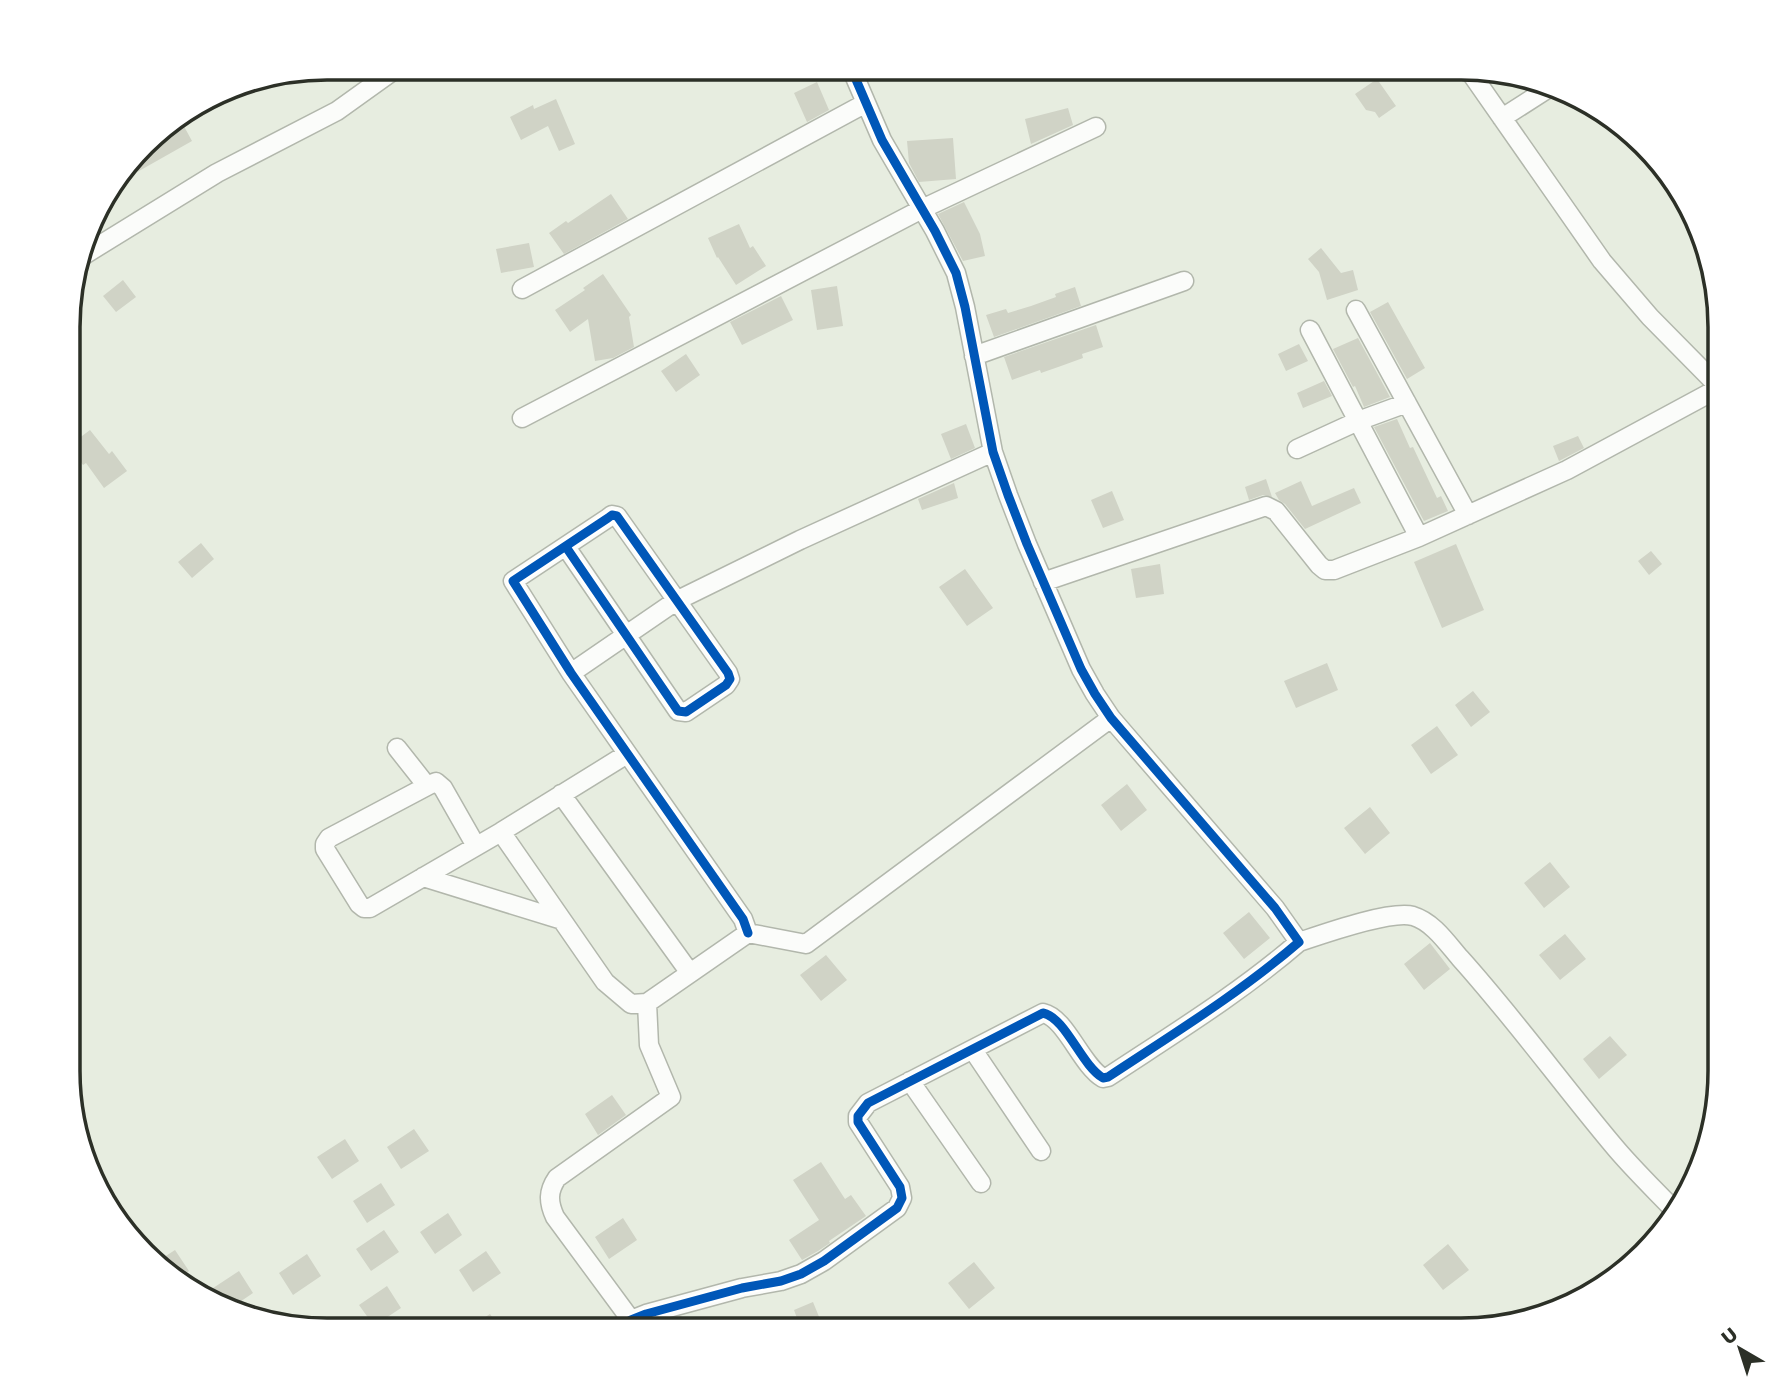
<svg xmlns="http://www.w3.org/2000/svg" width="1789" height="1398" font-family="'Golos Text',sans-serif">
	<rect width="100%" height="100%" fill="#e7ede0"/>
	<!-- building -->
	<path fill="#d0d3c6" d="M 1377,79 L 1396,106 L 1379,118 L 1375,112 L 1366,110 L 1355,94 Z
		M 817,82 L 829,110 L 807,122 L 794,93 Z
		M 556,99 L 575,144 L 559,151 L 548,126 L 521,140 L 510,117 L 533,105 L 534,109 Z
		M 1068,108 L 1073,125 L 1031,144 L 1025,119 Z
		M 180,119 L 192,141 L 116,184 L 157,132 Z
		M 953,138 L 956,179 L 919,182 L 909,163 L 907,141 Z
		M 611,194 L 628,219 L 564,254 L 549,233 L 566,221 L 568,223 Z
		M 964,202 L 980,234 L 985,256 L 963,261 L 938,214 Z
		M 739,224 L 750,248 L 753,246 L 766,266 L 736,285 L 718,257 L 717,258 L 708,238 Z
		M 529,243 L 534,267 L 501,273 L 496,249 Z
		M 1321,248 L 1341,273 L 1353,270 L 1358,290 L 1327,300 L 1319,272 L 1308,259 Z
		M 603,274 L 631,315 L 629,317 L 634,347 L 613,358 L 595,361 L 588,319 L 570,332 L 555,310 L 585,290 L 583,288 Z
		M 123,280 L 136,297 L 116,312 L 103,296 Z
		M 837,286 L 843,326 L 817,330 L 811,290 Z
		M 1075,287 L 1081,306 L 994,337 L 986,315 L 1006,309 L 1008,313 L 1031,306 L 1056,297 L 1055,294 Z
		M 781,296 L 793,320 L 742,345 L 730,322 Z
		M 1388,302 L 1425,368 L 1407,379 L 1370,312 Z
		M 1096,325 L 1103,347 L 1082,354 L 1083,358 L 1061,366 L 1041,373 L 1040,370 L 1012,380 L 1004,357 Z
		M 1358,338 L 1390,397 L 1364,407 L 1355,386 L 1353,387 L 1333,349 Z
		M 1299,344 L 1308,361 L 1286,371 L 1278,354 Z
		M 686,354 L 700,375 L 676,392 L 661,371 Z
		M 1324,381 L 1332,396 L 1303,408 L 1297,393 Z
		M 1397,419 L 1410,448 L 1413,447 L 1437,498 L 1441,496 L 1448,511 L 1424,521 L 1374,427 Z
		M 966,424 L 975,448 L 951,459 L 941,434 Z
		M 90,430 L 109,454 L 112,451 L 127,471 L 104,488 L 86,463 L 83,465 L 70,448 L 70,445 Z
		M 1578,436 L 1584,448 L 1559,461 L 1553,446 Z
		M 1266,479 L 1272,497 L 1263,495 L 1249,500 L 1245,487 Z
		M 1301,481 L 1312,506 L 1354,488 L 1361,503 L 1305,529 L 1285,504 L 1279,500 L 1275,493 Z
		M 954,483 L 958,498 L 922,510 L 918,499 Z
		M 1112,491 L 1124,520 L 1103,528 L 1091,500 Z
		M 201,543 L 214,559 L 192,578 L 178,562 Z
		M 1456,544 L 1484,610 L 1442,628 L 1414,562 Z
		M 1651,551 L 1662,564 L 1649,575 L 1638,561 Z
		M 1160,564 L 1164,594 L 1136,598 L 1131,569 Z
		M 965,569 L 993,608 L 967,626 L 939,587 Z
		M 1327,663 L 1338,690 L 1296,708 L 1284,681 Z
		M 1473,691 L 1490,712 L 1471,727 L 1455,705 Z
		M 1437,726 L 1458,755 L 1431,774 L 1411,745 Z
		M 1127,784 L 1147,810 L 1121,831 L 1101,805 Z
		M 1370,807 L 1390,833 L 1365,854 L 1344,828 Z
		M 1550,862 L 1570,887 L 1544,908 L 1524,883 Z
		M 1249,912 L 1270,938 L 1244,959 L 1223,933 Z
		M 1565,934 L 1586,959 L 1560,980 L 1539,955 Z
		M 1430,943 L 1450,969 L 1424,990 L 1404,964 Z
		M 826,955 L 847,980 L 821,1001 L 800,975 Z
		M 1610,1036 L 1627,1055 L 1599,1079 L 1583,1059 Z
		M 612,1095 L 626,1115 L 598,1135 L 585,1114 Z
		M 414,1129 L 429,1151 L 401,1169 L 387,1147 Z
		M 345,1139 L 359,1161 L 332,1179 L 317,1157 Z
		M 821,1162 L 845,1199 L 851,1195 L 866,1216 L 829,1241 L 830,1243 L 818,1251 L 802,1260 L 789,1240 L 819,1220 L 793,1180 Z
		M 381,1183 L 395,1205 L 367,1223 L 353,1201 Z
		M 448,1213 L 462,1235 L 435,1254 L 420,1232 Z
		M 623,1218 L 637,1240 L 609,1259 L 595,1237 Z
		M 384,1230 L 399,1252 L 371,1271 L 356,1249 Z
		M 1448,1244 L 1469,1270 L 1443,1290 L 1423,1265 Z
		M 175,1250 L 189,1271 L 178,1279 L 155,1263 Z
		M 486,1251 L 501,1273 L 473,1292 L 459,1270 Z
		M 307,1254 L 321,1276 L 293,1295 L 279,1273 Z
		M 974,1262 L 995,1288 L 969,1309 L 948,1283 Z
		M 239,1271 L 253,1293 L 228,1310 L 204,1294 Z
		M 387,1286 L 401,1308 L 374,1326 L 359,1305 Z
		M 813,1302 L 824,1329 L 801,1329 L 794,1310 Z
		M 490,1314 L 501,1329 L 467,1329 Z
		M 681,1316 L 690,1329 L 641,1329 L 650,1325 Z"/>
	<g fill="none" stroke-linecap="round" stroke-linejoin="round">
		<!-- street casing -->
		<g stroke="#b2b7ac" stroke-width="21">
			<path id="street" d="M 1468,69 L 1602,261 L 1650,317 L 1721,389
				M 1502,118 L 1552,86
				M 84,255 L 217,173 L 337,111 L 397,68
				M 522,289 L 866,103
				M 1356,310 L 1468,515
				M 1310,330 L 1419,537
				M 974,356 L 1184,281
				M 522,418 L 922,209 L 1096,127
				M 1297,449 L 1358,421 L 1407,403
				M 566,547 L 678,711 L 686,712 L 726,685 L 730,679 L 728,673 L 617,516 L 612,515 L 608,518 L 513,581 L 571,673 L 743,919 L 748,933
				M 1043,582 L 1266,506 L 1276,511 L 1319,565 L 1325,570 L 1334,570 L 1419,537 L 1567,470 L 1719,388
				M 571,673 L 676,601 L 800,540 L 993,452
				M 397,748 L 427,786
				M 561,794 L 690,973
				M 501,832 L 605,982 L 631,1004 L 647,1003
				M 476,846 L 443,788 L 436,782 L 431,784 L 329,838 L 325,844 L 325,849 L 359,904 L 364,908 L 370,908 L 501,832 L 627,754
				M 423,877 L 562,920
				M 1299,942 C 1323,934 1390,910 1413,916 C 1433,922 1447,943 1460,958 C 1514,1018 1561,1083 1613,1145 C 1632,1168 1654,1189 1675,1211
				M 973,1050 L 1041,1151
				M 910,1081 L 981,1183
				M 631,1320 L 555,1217 C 548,1202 548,1191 557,1178 L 671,1097 L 649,1045 L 647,1003 L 748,933 L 806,944 L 1111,718
				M 614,1329 L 631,1320 L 646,1314 L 742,1288 L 781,1281 L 801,1274 L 824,1261 L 897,1208 L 902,1198 L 900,1187 L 858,1122 L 858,1116 L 868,1103 L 1043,1013 C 1066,1018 1081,1065 1103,1078 L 1108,1077 C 1173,1034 1240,993 1299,942 L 1275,908 L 1111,718 L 1095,694 L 1081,669 L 1027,544 L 1008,495 L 993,452 L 965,307 L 956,273 L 935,231 L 882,140 L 851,68"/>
		</g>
		<!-- street -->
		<use href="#street" stroke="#fbfcfa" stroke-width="18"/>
		<!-- cycleway casing -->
		<g stroke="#fff" stroke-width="13">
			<path id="cycleway" d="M 566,547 L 678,711 L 686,712 L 726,685 L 730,679 L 728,673 L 617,516 L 612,515 L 608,518 L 513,581 L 571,673 L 743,919 L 748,933
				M 614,1329 L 631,1320 L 646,1314 L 742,1288 L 781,1281 L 801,1274 L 824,1261 L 897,1208 L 902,1198 L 900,1187 L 858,1122 L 858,1116 L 868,1103 L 1043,1013 C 1066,1018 1081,1065 1103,1078 L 1108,1077 C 1173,1034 1240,993 1299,942 L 1275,908 L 1111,718 L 1095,694 L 1081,669 L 1027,544 L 1008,495 L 993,452 L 965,307 L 956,273 L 935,231 L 882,140 L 851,68"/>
		</g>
		<!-- cycleway -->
		<use href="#cycleway" stroke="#0057b8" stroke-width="9"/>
	</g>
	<!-- crop -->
	<path d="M0 0H1789V1398H0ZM327 80H1461A247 247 0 0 1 1708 327V1071A247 247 0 0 1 1461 1318H327A247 247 0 0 1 80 1071V327A247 247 0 0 1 327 80Z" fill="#fff" fill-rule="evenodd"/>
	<path fill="none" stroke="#2c3027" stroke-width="3.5" d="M327 80H1461A247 247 0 0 1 1708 327V1071A247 247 0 0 1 1461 1318H327A247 247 0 0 1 80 1071V327A247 247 0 0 1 327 80Z"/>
	<!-- north arrow -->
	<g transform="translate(1740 1349) rotate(321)" stroke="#ffffff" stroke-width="5" paint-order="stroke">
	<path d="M0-5L12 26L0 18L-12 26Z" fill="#2c3027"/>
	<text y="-10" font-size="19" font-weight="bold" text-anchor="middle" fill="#2c3027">U</text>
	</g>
</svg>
